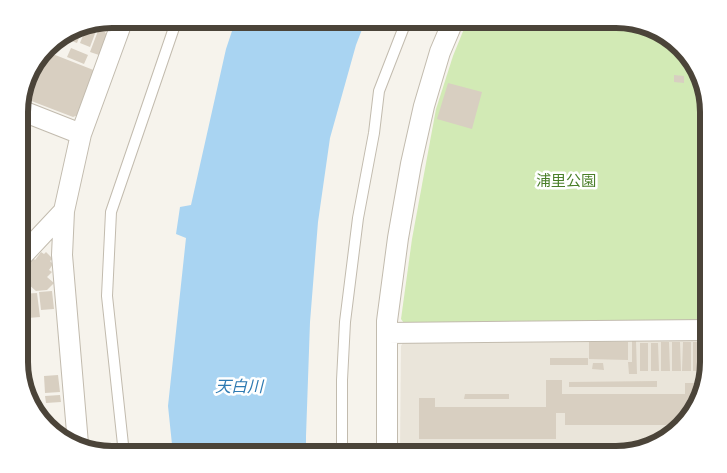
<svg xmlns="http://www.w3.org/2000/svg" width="727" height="473" font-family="Lato,'Noto Sans JP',sans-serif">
	<rect width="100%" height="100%" fill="#f6f3ec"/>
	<!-- residential -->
	<path fill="#eae5da" d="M 708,337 L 708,368 L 693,413 L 662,442 L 622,454 L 400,453 L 401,346 L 404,341 Z"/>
	<!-- green -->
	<path fill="#d2eab5" d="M 468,19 L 616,19 L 667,34 L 696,65 L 708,105 L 708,323 L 406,326 L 401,319 L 412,239 L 436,109 L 453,56 Z"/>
	<!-- water -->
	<path fill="#a9d4f2" d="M 236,19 L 366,19 L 356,45 L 330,138 L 318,222 L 310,322 L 306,436 L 306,454 L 173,454 L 168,406 L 186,238 L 176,234 L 180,207 L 191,205 L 226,49 Z"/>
	<!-- building -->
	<path fill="#d8cfc1" d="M 99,23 L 90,47 L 80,43 L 86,28 Z
		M 101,23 L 108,26 L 105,33 L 108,34 L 99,55 L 90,52 Z
		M 82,30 L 77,43 L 69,40 L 71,34 Z
		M 71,48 L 88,55 L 84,64 L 67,57 Z
		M 45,51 L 96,71 L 78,115 L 73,117 L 21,97 Z
		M 674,75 L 684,76 L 684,83 L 674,82 Z
		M 448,83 L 482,92 L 472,129 L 437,119 Z
		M 41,252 L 44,254 L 46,252 L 53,259 L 50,261 L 53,264 L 49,270 L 52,272 L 47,277 L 54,283 L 47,290 L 36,291 L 28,284 L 23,289 L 20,286 L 20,270 L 33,258 L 35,260 Z
		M 52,291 L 54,309 L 41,310 L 39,292 Z
		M 37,293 L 40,317 L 28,318 L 29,324 L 20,324 L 20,294 Z
		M 632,341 L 636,341 L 637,374 L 629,374 L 628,362 L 632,362 Z
		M 589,342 L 628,342 L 628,360 L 589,359 Z
		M 661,342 L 669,342 L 670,371 L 661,371 Z
		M 672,342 L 680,342 L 681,371 L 672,371 Z
		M 683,342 L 691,342 L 691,371 L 682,371 Z
		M 693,342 L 702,342 L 702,371 L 693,371 Z
		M 703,342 L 708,342 L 708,368 L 707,371 L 704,371 Z
		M 640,343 L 648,343 L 648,371 L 640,371 Z
		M 651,343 L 658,343 L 659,371 L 651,371 Z
		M 550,358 L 588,358 L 588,365 L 550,365 Z
		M 593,363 L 603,363 L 604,370 L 592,369 Z
		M 58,375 L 60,392 L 45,393 L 44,376 Z
		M 546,380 L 562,380 L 562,394 L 685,394 L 685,383 L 701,383 L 701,389 L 693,413 L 680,425 L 565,425 L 565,413 L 556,413 L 556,439 L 419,439 L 419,398 L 435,398 L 435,407 L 546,407 Z
		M 657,381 L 657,387 L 569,387 L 569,382 Z
		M 465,394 L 509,394 L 509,399 L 464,399 Z
		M 60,395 L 61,402 L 46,403 L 45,396 Z"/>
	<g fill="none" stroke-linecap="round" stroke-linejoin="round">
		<!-- lane casing -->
		<g stroke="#c2bbae" stroke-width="12">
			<path id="lane" d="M 124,454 L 107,296 L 111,212 L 177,19
				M 342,454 L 342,380 L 345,322 L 358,218 L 374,133 L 379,91 L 407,19"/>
		</g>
		<!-- street casing -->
		<g stroke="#c2bbae" stroke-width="22">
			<path id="street" d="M 20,110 L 81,134
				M 20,258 L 64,211
				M 387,333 L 708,330
				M 78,444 L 62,255 L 64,211 L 81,134 L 123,19
				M 387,454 L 387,321 L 398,238 L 411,164 L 424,106 L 440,52 L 454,19"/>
		</g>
		<!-- lane -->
		<use href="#lane" stroke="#fff" stroke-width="10"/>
		<!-- street -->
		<use href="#street" stroke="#fff" stroke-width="20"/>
	</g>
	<g text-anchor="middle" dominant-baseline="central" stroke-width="5" stroke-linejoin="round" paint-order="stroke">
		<!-- park labels -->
		<g font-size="15" fill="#4a7f2a" stroke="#fff">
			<text x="566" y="180">浦里公園</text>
		</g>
		<!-- water labels -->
		<g font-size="16" font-style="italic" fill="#2e7ab2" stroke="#fff">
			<text x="239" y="385">天白川</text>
		</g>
	</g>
	<!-- crop -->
	<path d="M0 0H727V473H0ZM112 28H616A84 84 0 0 1 700 112V362A84 84 0 0 1 616 446H112A84 84 0 0 1 28 362V112A84 84 0 0 1 112 28Z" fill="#fff" fill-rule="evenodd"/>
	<path fill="none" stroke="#4b4439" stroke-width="6" d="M112 28H616A84 84 0 0 1 700 112V362A84 84 0 0 1 616 446H112A84 84 0 0 1 28 362V112A84 84 0 0 1 112 28Z"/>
</svg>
